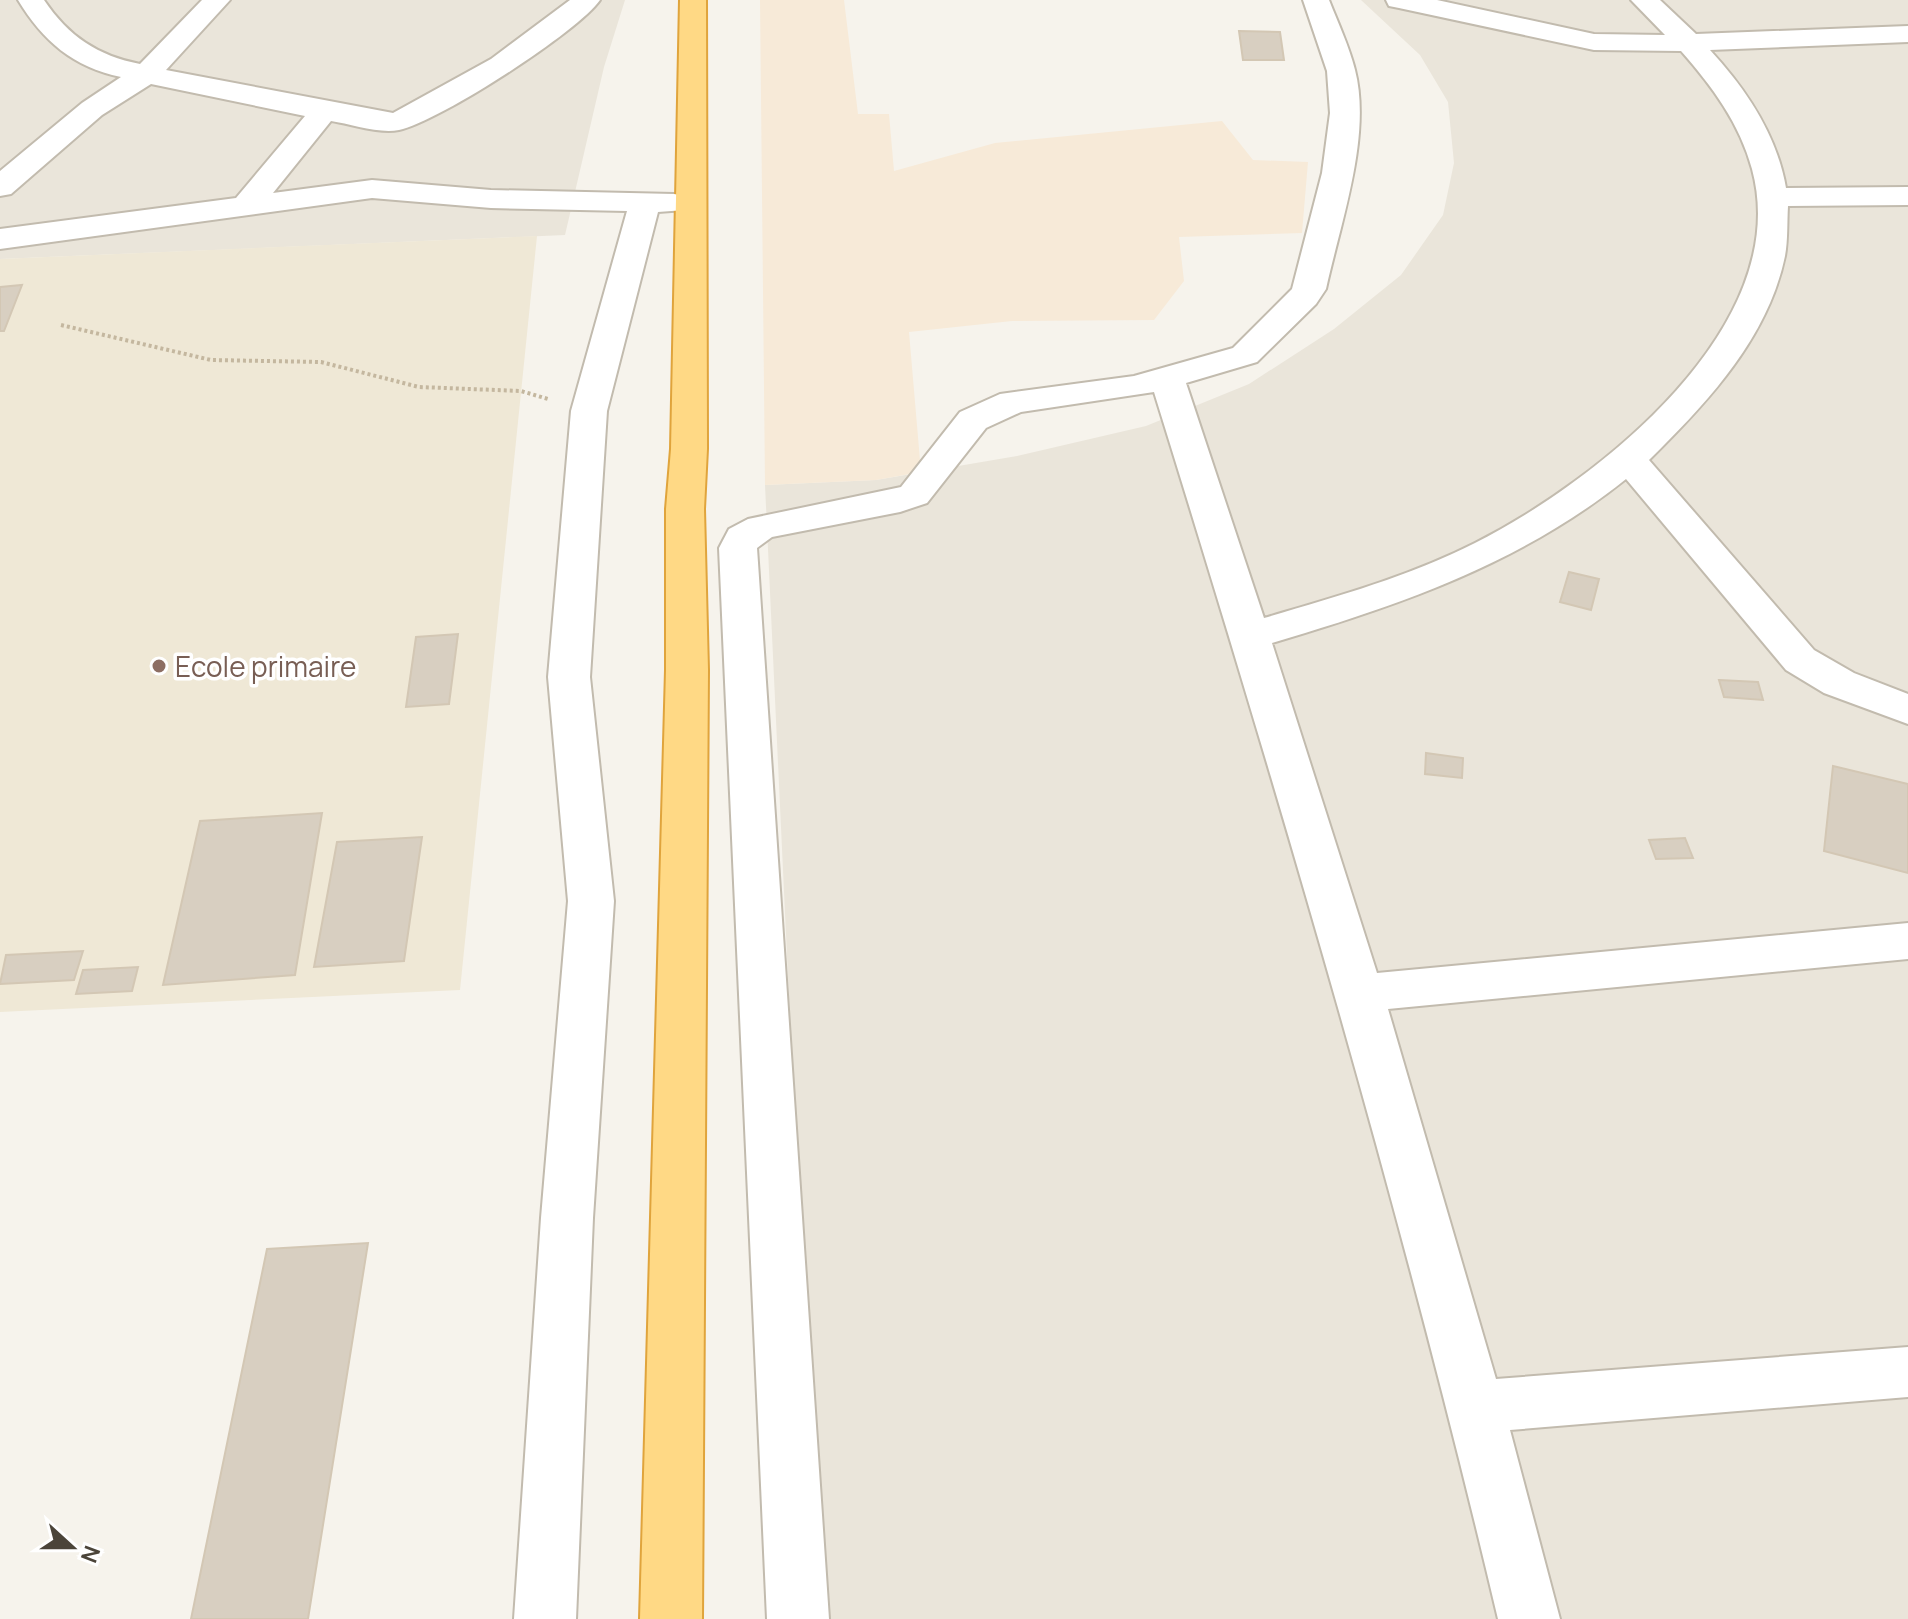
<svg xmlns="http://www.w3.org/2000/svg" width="1908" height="1619" font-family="Manrope,sans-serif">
	<rect width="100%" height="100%" fill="#f6f3ec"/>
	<!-- residential -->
	<path fill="#eae5da" d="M 0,0 L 625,0 L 604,67 L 565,235 L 0,259 Z
		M 1361,0 L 1908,0 L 1908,1619 L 818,1619 L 765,485 L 876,480 L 1017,456 L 1146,426 L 1249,384 L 1334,329 L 1401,275 L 1443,215 L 1454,163 L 1448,102 L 1420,55 Z"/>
	<!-- commercial -->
	<path fill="#f7ead8" d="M 760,0 L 844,0 L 858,114 L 889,114 L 894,171 L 995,143 L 1222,121 L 1253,160 L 1308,162 L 1302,233 L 1179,237 L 1184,281 L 1154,320 L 1012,321 L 909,332 L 921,472 L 876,480 L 765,485 Z"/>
	<!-- education -->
	<path fill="#efe8d6" d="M 537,236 L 460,990 L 0,1012 L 0,259 Z"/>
	<!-- building -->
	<path fill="#d8cfc1" stroke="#d3c7b4" stroke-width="2" d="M 1239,31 L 1280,32 L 1284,60 L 1243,60 Z
		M 22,285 L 4,331 L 0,331 L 0,287 Z
		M 1569,572 L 1599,579 L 1591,610 L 1560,602 Z
		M 458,634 L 449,704 L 406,707 L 416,637 Z
		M 1719,680 L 1758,682 L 1763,700 L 1724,697 Z
		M 1426,753 L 1463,758 L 1462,778 L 1425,774 Z
		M 1833,766 L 1908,784 L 1908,873 L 1824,851 Z
		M 322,813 L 295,975 L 163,985 L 200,821 Z
		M 422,837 L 404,961 L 314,967 L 337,842 Z
		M 1685,838 L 1693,858 L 1656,859 L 1649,840 Z
		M 83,951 L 74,980 L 0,984 L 6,955 Z
		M 138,967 L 132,991 L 76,994 L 83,970 Z
		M 368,1243 L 308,1619 L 191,1619 L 267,1249 Z"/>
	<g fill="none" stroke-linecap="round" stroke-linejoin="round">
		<!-- minor casing -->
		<g stroke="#c2bbae" stroke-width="4">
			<path id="minor" d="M 18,0 L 44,0 C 68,36 98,56 140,64 L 202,0 L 230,0 L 166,70 L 393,113 L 491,59 L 570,0 L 600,0 C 578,32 438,122 399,130 C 379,134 351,124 331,121 L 273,193 L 372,180 L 491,190 L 674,194 L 685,196 L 690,203 L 685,210 L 658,212 L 607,411 L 590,677 L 614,901 L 593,1218 L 576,1619 L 514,1619 L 541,1218 L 568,901 L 548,677 L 571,411 L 627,211 L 491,208 L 372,198 L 0,249 L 0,229 L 236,198 L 305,116 L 151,84 L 102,115 L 11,194 L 0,196 L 0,171 L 82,103 L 121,77 C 73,67 43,41 18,0 Z
				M 1303,0 L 1329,0 C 1338,23 1349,46 1355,70 C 1372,136 1340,224 1326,289 L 1316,304 L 1257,362 L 1186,383 L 1264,618 C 1335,597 1408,577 1475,543 C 1596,482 1795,326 1752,169 C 1740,124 1712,86 1681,51 L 1594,50 L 1399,8 L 1389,6 L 1386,0 L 1437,0 L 1594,34 L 1665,35 L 1631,0 L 1660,0 L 1696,34 L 1908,26 L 1908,42 L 1710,50 C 1746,89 1777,135 1786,188 L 1908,187 L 1908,205 L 1788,206 C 1787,222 1788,240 1785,256 C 1768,338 1707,403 1649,460 L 1814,650 L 1854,673 L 1908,694 L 1908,724 L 1824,693 L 1786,670 L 1626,479 C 1520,564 1400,605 1272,643 L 1377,973 L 1908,923 L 1908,959 L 1388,1009 L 1496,1379 L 1908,1347 L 1908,1397 L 1510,1430 L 1560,1619 L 1498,1619 C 1400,1205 1280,798 1154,392 L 1021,412 L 986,428 L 927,503 L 900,512 L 772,537 L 757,548 L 829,1619 L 767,1619 L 719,548 L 729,529 L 748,519 L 901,487 L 960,412 L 1000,394 L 1134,376 L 1233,348 L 1292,289 L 1322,173 L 1330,113 L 1327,71 Z"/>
		</g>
		<!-- trunk casing -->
		<g stroke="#e0a43c" stroke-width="4">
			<path id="trunk" d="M 680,0 L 706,0 L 707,449 L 704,509 L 708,670 L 702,1619 L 640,1619 L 666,670 L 666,509 L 671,449 Z"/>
		</g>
		<!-- path -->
		<path stroke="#c4b79f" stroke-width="4" stroke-dasharray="3 3" stroke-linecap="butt" d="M 61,325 L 211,360 L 321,362 L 419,387 L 521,391 L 548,399"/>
		<!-- minor -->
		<use href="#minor" fill="#fff" fill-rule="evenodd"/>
		<!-- trunk -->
		<use href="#trunk" fill="#ffd985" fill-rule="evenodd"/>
	</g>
	<!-- markers -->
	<circle fill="#8d6e63" stroke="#fff" stroke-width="3" cx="159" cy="666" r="8"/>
	<g text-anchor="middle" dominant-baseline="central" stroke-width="7" stroke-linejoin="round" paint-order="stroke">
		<!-- education labels -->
		<g font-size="28" fill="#785e54" stroke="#fff" text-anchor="start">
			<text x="175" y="666">Ecole primaire</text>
		</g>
	</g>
	<!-- north arrow -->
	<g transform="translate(72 1547) rotate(111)" stroke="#ffffff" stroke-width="6" paint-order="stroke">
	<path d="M0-6L14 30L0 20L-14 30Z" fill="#4b4439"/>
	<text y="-12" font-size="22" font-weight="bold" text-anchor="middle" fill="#4b4439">N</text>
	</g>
</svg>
